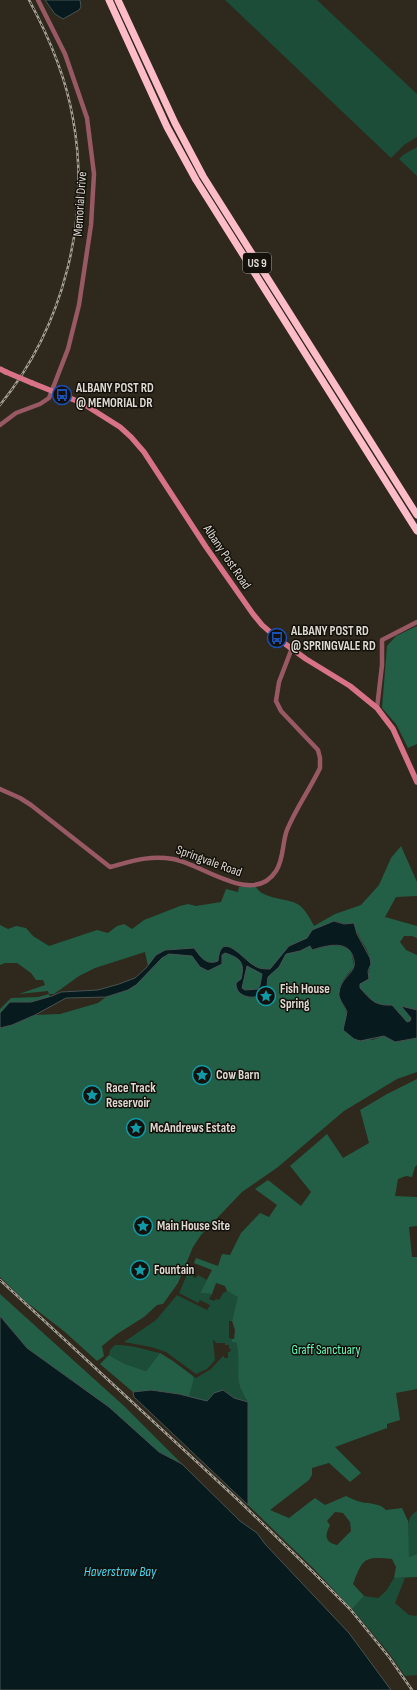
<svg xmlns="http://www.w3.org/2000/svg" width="417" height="1690" font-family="'Sofia Sans Condensed',sans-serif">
	<rect width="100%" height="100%" fill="#2f281c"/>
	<!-- green -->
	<path fill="#1b4d38" d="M 225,0 L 317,0 L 417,94 L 417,137 L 404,145 L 391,158 Z
		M 417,147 L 417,176 L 399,159 L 403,155 Z
		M 189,1270 L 194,1273 L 193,1277 L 196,1278 L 198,1275 L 207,1280 L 200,1293 L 212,1294 L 209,1299 L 214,1301 L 216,1299 L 219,1300 L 223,1293 L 227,1291 L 239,1297 L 232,1321 L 229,1321 L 229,1338 L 232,1339 L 232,1342 L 236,1342 L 240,1353 L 239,1375 L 240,1387 L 248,1402 L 234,1398 L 223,1390 L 207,1401 L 189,1397 L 194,1379 L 193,1376 L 196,1378 L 211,1369 L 222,1357 L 224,1356 L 224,1358 L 228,1358 L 228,1352 L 230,1352 L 231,1349 L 229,1349 L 229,1345 L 225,1345 L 225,1343 L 216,1343 L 214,1340 L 213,1340 L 215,1360 L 207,1369 L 196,1374 L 166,1352 L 151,1347 L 124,1342 L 156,1320 L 177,1295 L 207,1310 L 210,1305 L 200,1300 L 198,1303 L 179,1293 Z
		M 115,1345 C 130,1344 146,1350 160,1353 L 146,1371 L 125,1364 L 109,1355 L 110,1350 Z
		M 417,1511 L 417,1554 L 409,1557 C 408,1543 402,1519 417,1511 Z
		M 394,1578 L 405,1578 L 395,1603 L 409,1615 L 416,1616 L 417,1615 L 417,1675 L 405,1676 L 389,1653 L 352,1609 L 364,1596 L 378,1598 L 386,1591 Z"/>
	<!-- forest -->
	<path fill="#225f46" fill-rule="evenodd" d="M 417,626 L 417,744 L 408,748 L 396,724 L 382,708 L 387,646 L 396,636 Z
		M 401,846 L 417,882 L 417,896 L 396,897 L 385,917 L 417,926 L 417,938 L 412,936 L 404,936 L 400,942 L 406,950 L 417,955 L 417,1010 L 402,1006 L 411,1018 L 410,1021 L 407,1022 L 392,1005 C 374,1006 371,1000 360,988 L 360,984 L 366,980 C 368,975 371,967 370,962 C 370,949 358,939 355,926 L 334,921 L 312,950 C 326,946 339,942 351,951 L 354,967 C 347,975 336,986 340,998 C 343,1010 348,1005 346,1022 L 372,1040 L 384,1036 L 396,1042 L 417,1038 L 417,1072 L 397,1079 L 344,1111 L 278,1167 L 242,1192 L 201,1235 L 193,1247 L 178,1283 L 163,1304 L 157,1305 L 144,1317 L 117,1334 L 102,1346 L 104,1356 L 97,1361 L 65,1332 L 25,1301 L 0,1277 L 0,1028 L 12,1025 L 35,1015 L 60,1014 L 98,1003 L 106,997 L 128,990 L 149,971 L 145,952 L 95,968 L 79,976 L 54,994 L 49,994 L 50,997 L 30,1002 L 10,1002 L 0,1013 L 0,1009 L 11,998 L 38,997 L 49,994 L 48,991 L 19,994 L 45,985 L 43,980 L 36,980 L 31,973 L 17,963 L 5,963 L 0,965 L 0,925 L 8,929 L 16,926 L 26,928 L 33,936 L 49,946 L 97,930 L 108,933 L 117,926 L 124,924 L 132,929 L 144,920 L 180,906 L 188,904 L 196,906 L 221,902 L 226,889 L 238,892 L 239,887 L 256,887 C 263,900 290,898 299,905 C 305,909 311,920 314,926 L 335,914 L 361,905 L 379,885 L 391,858 Z
		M 417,1079 L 417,1165 L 415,1167 L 412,1177 L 406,1176 L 398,1179 L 395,1196 L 417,1197 L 417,1226 L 409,1227 L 412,1257 L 417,1257 L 417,1389 L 396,1393 L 400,1420 L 387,1424 L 387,1428 L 335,1447 L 361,1473 L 350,1482 L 329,1463 L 312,1468 L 312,1475 L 309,1480 L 270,1510 L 289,1518 L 315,1498 L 325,1505 L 346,1496 C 351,1498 356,1501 361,1502 C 370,1504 380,1503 386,1510 L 402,1508 L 408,1521 L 409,1557 L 417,1554 L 417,1577 L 394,1578 L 396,1567 L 392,1559 C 364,1556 363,1558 353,1584 L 364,1596 L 352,1609 L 314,1569 L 248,1505 L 248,1402 C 245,1397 242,1392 240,1387 C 236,1373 241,1358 236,1342 L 232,1342 L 232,1339 L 234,1339 L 235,1330 L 232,1321 L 238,1297 L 227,1291 L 225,1286 L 216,1283 L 212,1294 L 200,1293 L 212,1270 L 194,1263 L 196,1258 L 218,1266 L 222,1254 L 230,1255 L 241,1233 L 260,1213 L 269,1217 L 277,1205 L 255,1189 L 268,1180 L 301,1206 L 311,1192 L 290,1166 L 327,1134 L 343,1158 L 369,1143 L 360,1110 L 387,1094 ZM 335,1512 L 343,1513 L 350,1522 L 351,1531 L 337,1545 C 324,1542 325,1535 330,1525 L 327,1521 Z
		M 0,1294 L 124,1406 L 182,1464 L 159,1452 L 109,1407 L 27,1348 L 0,1316 Z
		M 160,1353 L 173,1361 L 193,1376 L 194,1379 L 189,1397 C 170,1391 152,1390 133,1392 L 100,1364 L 109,1355 L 125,1364 L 146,1371 Z"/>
	<!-- water -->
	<path fill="#071a1d" stroke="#485353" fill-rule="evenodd" d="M 45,0 L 80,0 L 81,7 L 79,10 L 63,19 L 55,14 Z
		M 334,921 L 344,924 L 354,923 L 357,934 L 370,958 L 371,964 L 368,971 L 369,979 L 360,984 L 360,988 C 371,1000 375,1006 392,1005 L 407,1022 L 410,1021 L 411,1018 L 401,1006 L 417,1010 L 417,1038 L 395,1042 L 384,1036 L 360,1041 L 354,1039 L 343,1030 L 347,1012 C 345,1006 338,999 339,993 C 340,979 352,975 354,966 C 355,963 354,960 353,957 C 348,939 325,946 312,950 L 310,946 L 300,951 L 286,954 L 279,967 L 268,977 C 267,980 268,986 266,989 C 260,1002 235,999 236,983 L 241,979 C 245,963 241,958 225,953 L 222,955 L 222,964 L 208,971 L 200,967 L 192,956 L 169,954 L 162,958 L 136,985 L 128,990 L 106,997 L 66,998 L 35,1015 L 12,1025 L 0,1028 L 0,1013 L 10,1002 L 31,1002 L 52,996 L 61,992 L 98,990 L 119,984 L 135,978 L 146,968 L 156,955 L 165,950 L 194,948 C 200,956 206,966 218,961 C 221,928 243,960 255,966 C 260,969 264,969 270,969 L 289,946 L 307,938 L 312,930 ZM 247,966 L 262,974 L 260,985 L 258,989 L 245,990 L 242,988 Z
		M 0,1316 L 27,1348 L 109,1407 L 159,1452 L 182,1464 L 240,1521 L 257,1533 L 265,1544 L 349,1633 L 391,1690 L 0,1690 Z
		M 151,1390 L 179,1394 L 207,1401 L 214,1393 L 223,1390 L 234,1398 L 248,1402 L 248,1505 L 134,1397 L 133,1392 Z"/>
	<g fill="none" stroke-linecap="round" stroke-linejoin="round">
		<!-- tertiary -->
		<path stroke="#985965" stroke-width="4.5" d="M 0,425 L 16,413 L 40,404 L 49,398 L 68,349 L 79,305 L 91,225 L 94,174 L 87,118 L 65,54 L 38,0
			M 377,708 L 382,665 L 382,640 L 417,622
			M 0,789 L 20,798 L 31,805 L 110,867 C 133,861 149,855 173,859 C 203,864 253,907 276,871 C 284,859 282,843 287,830 C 296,808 310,789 320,768 L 320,758 L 318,750 L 281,711 L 276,701 L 279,682 L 292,648"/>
		<!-- secondary -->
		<path stroke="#d77287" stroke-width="5.5" d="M 0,369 L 6,372
			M 32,383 L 82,403 L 120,427 L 131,437 L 144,452 L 206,547 L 253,614 L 262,625 L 277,638 L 306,659 L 350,686 L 377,708 L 393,729 L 417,782"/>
		<!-- motorway -->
		<path stroke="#fdbcc7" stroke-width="7" d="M 109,0 L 167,127 L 196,180 L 417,531
			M 118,0 L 175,123 L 203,176 L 417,515"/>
		<!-- rail casing -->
		<g stroke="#a5a096" stroke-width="2.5">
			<path id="rail" d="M 0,405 C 64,326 91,218 73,119 C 66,77 49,37 29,0
				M 0,1280 L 236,1498 L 314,1573 L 350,1609 L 389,1657 L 412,1690"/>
		</g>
		<!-- rail -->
		<use href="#rail" stroke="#14110c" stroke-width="1" stroke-dasharray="3" stroke-linecap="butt"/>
		<!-- secondary-bridge -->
		<path stroke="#d77287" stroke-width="5.5" d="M 6,372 L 32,383"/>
	</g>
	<!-- icons -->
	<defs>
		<g id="bus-ring" transform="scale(1)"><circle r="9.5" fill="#14110c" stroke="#1a4fb4" stroke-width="1.5"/><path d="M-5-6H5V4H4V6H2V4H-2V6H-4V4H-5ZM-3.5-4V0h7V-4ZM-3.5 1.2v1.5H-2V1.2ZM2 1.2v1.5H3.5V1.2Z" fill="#1a4fb4"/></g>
		<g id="sight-ring" transform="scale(1)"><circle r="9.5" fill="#14110c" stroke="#0f9aa8" stroke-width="1.5"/><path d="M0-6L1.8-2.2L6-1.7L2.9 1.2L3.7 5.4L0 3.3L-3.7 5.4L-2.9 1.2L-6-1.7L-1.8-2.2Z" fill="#0f9aa8"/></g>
	</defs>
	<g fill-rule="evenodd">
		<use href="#bus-ring" x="62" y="395"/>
		<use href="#bus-ring" x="277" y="638"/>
		<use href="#sight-ring" x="266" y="996"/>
		<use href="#sight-ring" x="202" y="1075"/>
		<use href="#sight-ring" x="92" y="1095"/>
		<use href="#sight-ring" x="136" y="1128"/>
		<use href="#sight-ring" x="143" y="1226"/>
		<use href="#sight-ring" x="140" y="1270"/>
	</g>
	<g text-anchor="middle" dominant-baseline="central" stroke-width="3" stroke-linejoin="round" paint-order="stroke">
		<!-- shield labels -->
		<rect fill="#14110c" stroke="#a19d96" stroke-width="1" x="243" y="253" width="28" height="20" rx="3"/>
		<g font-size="12" font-weight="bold" fill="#ded9d1">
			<text x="257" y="263">US 9</text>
		</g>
		<!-- street labels -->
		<g font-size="13" fill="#ded9d1" stroke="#14110c">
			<text transform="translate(80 204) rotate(-86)">Memorial Drive</text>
			<text transform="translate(227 557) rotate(56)">Albany Post Road</text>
			<text transform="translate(209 861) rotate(20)">Springvale Road</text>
		</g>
		<!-- poi labels -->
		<g font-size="13" font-weight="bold" fill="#ded9d1" stroke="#14110c" text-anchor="start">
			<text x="76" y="388">ALBANY POST RD<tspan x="76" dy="15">@ MEMORIAL DR</tspan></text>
			<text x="291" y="631">ALBANY POST RD<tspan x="291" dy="15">@ SPRINGVALE RD</tspan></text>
			<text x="280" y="989">Fish House<tspan x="280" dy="15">Spring</tspan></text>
			<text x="216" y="1075">Cow Barn</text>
			<text x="106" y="1088">Race Track<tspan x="106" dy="15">Reservoir</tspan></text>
			<text x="150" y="1128">McAndrews Estate</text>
			<text x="157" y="1226">Main House Site</text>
			<text x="154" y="1270">Fountain</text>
		</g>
		<!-- park labels -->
		<g font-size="13" fill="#64fcbd" stroke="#14110c">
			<text x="326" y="1350">Graff Sanctuary</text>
		</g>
		<!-- water labels -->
		<g font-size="14" font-style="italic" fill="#43d8f2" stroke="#14110c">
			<text x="120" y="1571">Haverstraw Bay</text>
		</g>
	</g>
</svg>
